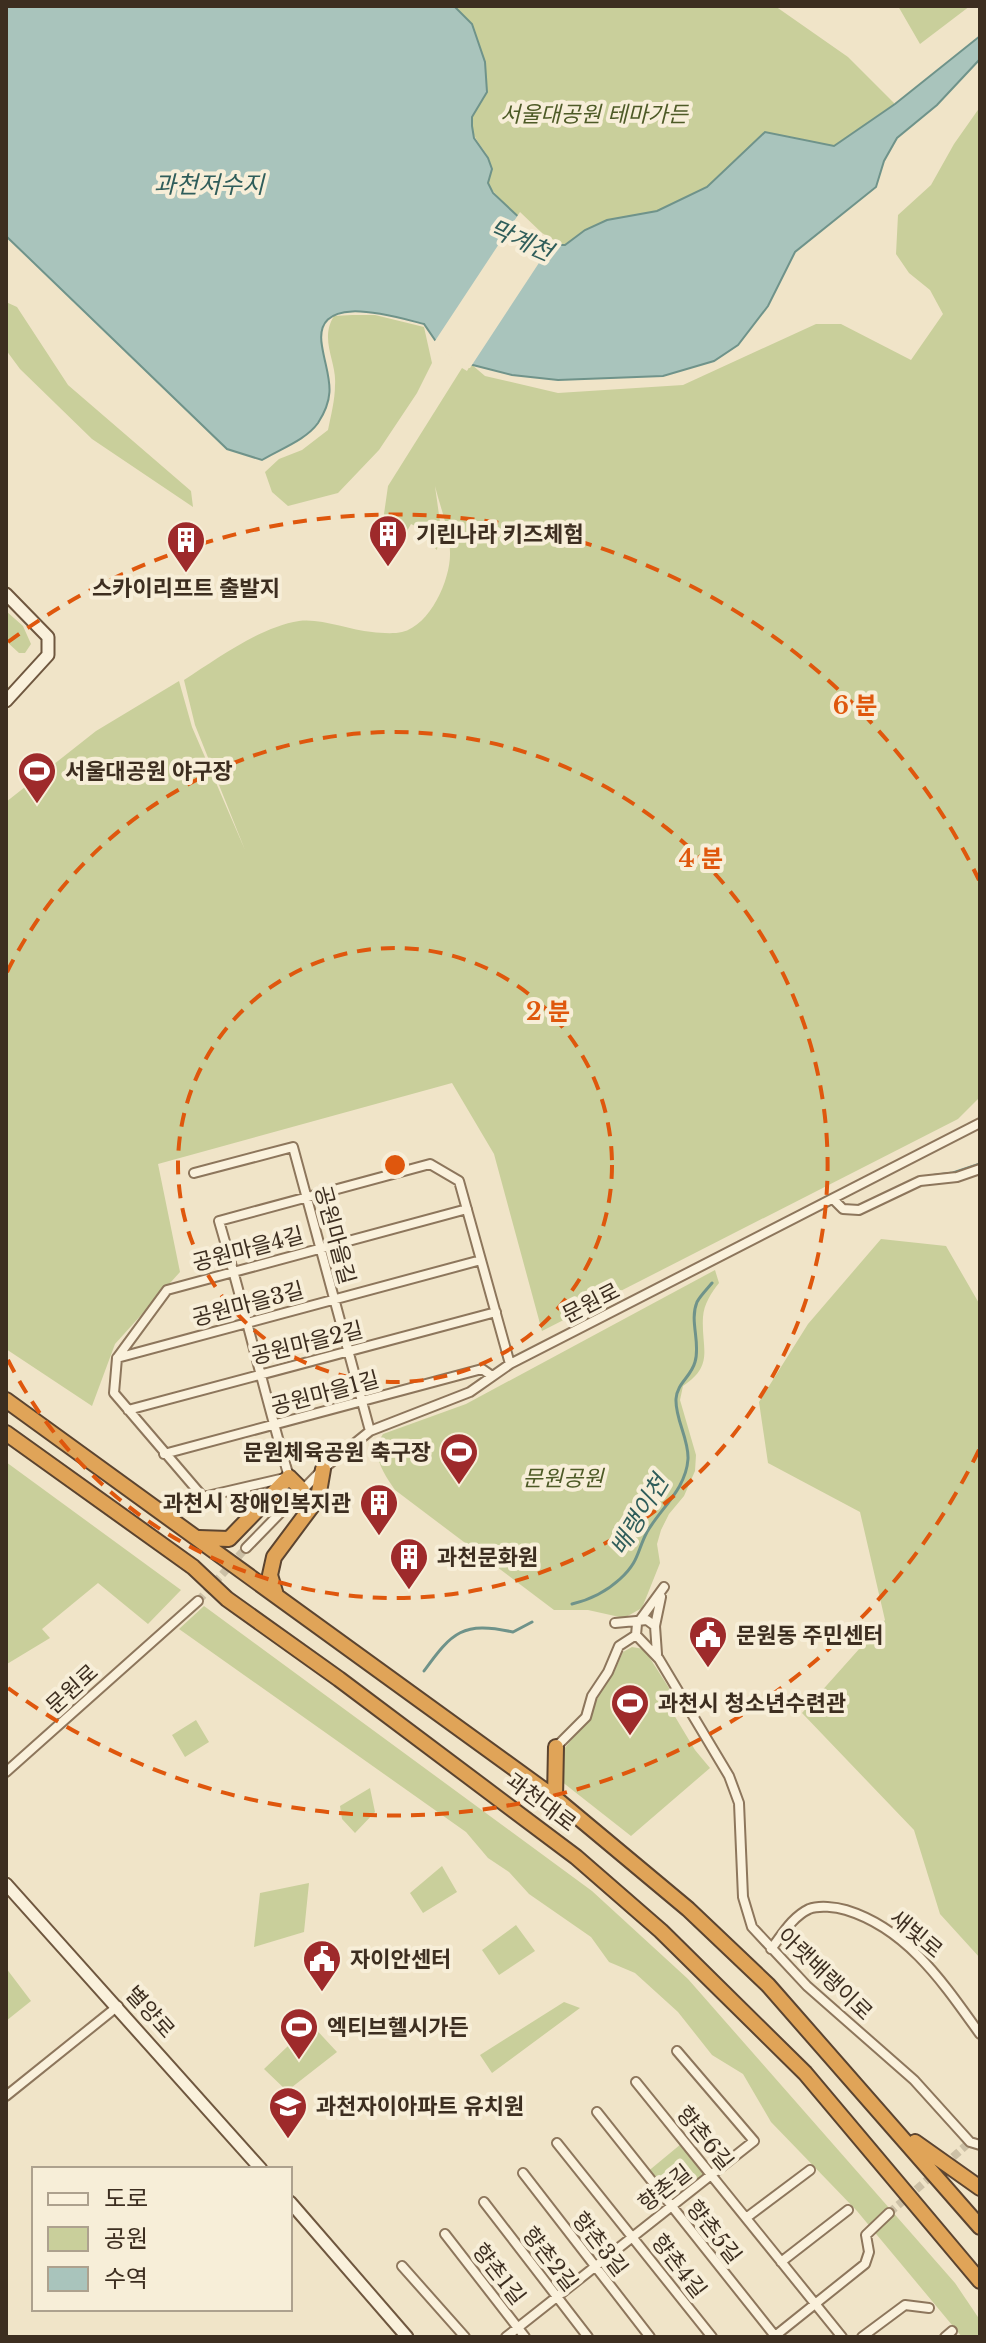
<svg xmlns="http://www.w3.org/2000/svg" width="986" height="2343" font-family="'Libre Baskerville','Noto Sans KR',serif">
	<rect width="100%" height="100%" fill="#f0e4c8"/>
	<!-- green -->
	<path fill="#c9cf9b" d="M 454,6 L 775,6 L 848,57 L 895,104 L 834,146 L 765,132 L 707,187 L 657,211 L 607,220 L 585,230 L 565,245 C 561,245 556,245 553,244 C 542,240 490,193 489,184 C 487,175 493,168 489,159 C 482,144 470,138 472,120 C 474,109 481,100 487,92 L 472,24 Z
		M 898,6 L 970,6 L 920,44 Z
		M 980,107 L 980,1097 L 958,1119 L 542,1331 L 494,1154 L 452,1083 L 158,1164 L 180,1272 L 115,1344 L 92,1406 L 6,1349 L 6,802 L 96,731 L 179,681 L 192,727 L 245,850 L 195,725 L 184,680 C 217,659 260,627 299,621 C 321,618 349,630 372,632 C 380,633 394,634 402,632 C 431,625 451,578 450,552 C 450,531 440,507 435,486 L 440,522 L 437,550 L 427,541 L 430,533 L 411,524 L 407,531 L 399,527 L 392,535 L 384,514 L 388,486 L 462,368 L 467,371 L 471,364 L 485,376 L 558,393 L 683,385 L 816,324 L 841,324 L 911,360 L 943,314 L 930,290 L 909,273 L 896,254 L 898,215 L 931,185 L 954,144 Z
		M 6,302 L 17,307 L 68,385 L 191,491 L 193,507 L 92,439 L 20,369 L 6,350 Z
		M 352,315 L 375,315 L 424,327 L 432,363 L 417,393 L 379,450 L 338,493 L 288,506 L 272,492 L 265,472 L 279,459 L 302,450 L 328,430 C 331,415 335,400 335,385 C 337,361 319,340 334,316 Z
		M 6,611 L 23,626 L 31,644 L 25,653 L 19,653 L 6,641 Z
		M 881,1239 L 946,1246 L 980,1305 L 980,1958 L 940,1914 L 914,1830 L 802,1713 L 885,1620 L 860,1512 L 768,1463 L 759,1402 L 808,1324 Z
		M 715,1270 L 719,1283 C 711,1293 704,1304 703,1317 C 701,1348 715,1365 683,1386 L 680,1400 L 696,1455 L 695,1471 L 684,1496 L 669,1514 L 661,1530 L 657,1544 L 660,1563 L 642,1608 L 624,1618 L 588,1610 L 554,1610 L 395,1490 C 384,1474 369,1453 383,1434 L 466,1404 Z
		M 6,1462 L 181,1590 L 148,1624 L 98,1583 L 42,1629 L 50,1638 L 7,1664 Z
		M 204,1606 L 592,1891 L 688,1979 L 955,2283 L 980,2320 L 980,2337 L 962,2337 L 857,2211 L 771,2122 L 743,2074 L 712,2055 L 678,2012 L 635,1973 L 609,1962 L 591,1937 L 529,1894 L 509,1872 L 488,1858 L 466,1832 L 179,1629 Z
		M 632,1647 L 644,1649 L 669,1688 L 673,1713 L 677,1720 L 695,1750 L 710,1768 L 631,1836 L 547,1770 L 590,1717 L 597,1696 L 614,1672 L 623,1652 Z
		M 196,1720 L 209,1742 L 185,1757 L 172,1735 Z
		M 370,1788 L 375,1812 L 355,1833 L 342,1819 L 340,1806 Z
		M 442,1866 L 457,1892 L 423,1913 L 410,1893 Z
		M 309,1883 L 304,1932 L 254,1947 L 260,1893 Z
		M 516,1925 L 535,1951 L 499,1975 L 482,1950 Z
		M 6,1968 L 31,2001 L 6,2021 Z
		M 564,2002 L 580,2008 L 492,2073 L 480,2055 Z
		M 311,2024 L 337,2052 L 287,2091 L 264,2069 Z
		M 681,2144 L 707,2176 L 692,2189 L 680,2176 L 661,2192 L 646,2173 Z"/>
	<!-- water -->
	<path fill="#a9c4bc" stroke="#6f938a" stroke-width="2" d="M 6,6 L 454,6 L 472,24 L 485,62 L 487,92 L 472,117 L 472,126 L 474,138 L 488,158 L 492,169 L 488,183 L 493,193 L 539,236 L 555,245 L 565,245 L 585,230 L 607,220 L 657,211 L 707,187 L 765,132 L 834,146 L 895,104 L 980,36 L 980,59 L 937,105 L 897,138 L 884,161 L 876,187 L 795,252 L 768,306 L 738,345 L 714,361 L 663,376 L 558,380 L 512,375 L 469,364 L 435,340 L 424,324 C 395,317 312,290 322,346 C 327,377 338,392 318,423 C 306,440 280,449 262,460 L 227,449 L 6,236 Z"/>
	<!-- pier -->
	<path fill="#f0e4c8" d="M 520,212 L 542,233 L 554,240 L 470,368 L 467,368 L 433,344 Z"/>
	<g fill="none" stroke-linecap="round" stroke-linejoin="round">
		<!-- stream -->
		<path stroke="#6f938a" stroke-width="3" d="M 929,1176 L 953,1173 L 980,1164
			M 572,1604 C 589,1600 607,1591 620,1579 C 639,1562 637,1551 647,1532 C 661,1508 686,1489 688,1459 C 689,1439 675,1419 676,1399 C 677,1383 691,1377 695,1362 C 701,1343 689,1321 697,1302 C 700,1296 707,1289 712,1283
			M 424,1671 C 452,1632 463,1621 513,1632 L 532,1622"/>
		<!-- street-tunnel -->
		<path stroke="#ccc0a6" stroke-width="8" stroke-dasharray="8 4" stroke-linecap="butt" d="M 198,1601 L 246,1548
			M 944,2165 L 970,2142
			M 889,2213 L 934,2174"/>
		<!-- street casing -->
		<g stroke="#8d765c" stroke-width="12">
			<path id="street" d="M 194,1173 L 293,1147 L 370,1431
				M 833,1199 L 843,1209 L 859,1210 L 920,1181 L 957,1177 L 980,1169
				M 467,1209 L 167,1290 L 117,1358 L 114,1393 L 203,1497 L 289,1477 C 264,1392 244,1306 219,1221 L 430,1164 L 459,1181 C 476,1242 493,1303 510,1364
				M 117,1358 L 481,1260
				M 128,1410 L 496,1312
				M 164,1454 L 482,1369 L 492,1376
				M 246,1548 L 323,1469 L 370,1431 L 470,1392 L 510,1364 L 980,1123
				M 664,1587 L 637,1624 L 636,1635 L 659,1659 L 729,1776 L 739,1803 L 743,1897 L 752,1927 L 807,1986 L 914,2080 L 970,2142 L 980,2145
				M 615,1623 L 647,1620 L 655,1626
				M 657,1654 L 655,1626 L 661,1597
				M 556,1747 L 586,1717 L 592,1696 L 608,1672 L 619,1646 L 636,1635
				M 6,1772 L 198,1601
				M 771,1949 C 782,1935 792,1917 809,1909 C 819,1905 836,1907 846,1910 C 908,1929 944,1984 980,2034
				M 636,2082 L 842,2337
				M 6,2096 L 118,2006
				M 597,2112 L 775,2336 L 865,2264 L 869,2252 L 866,2235 L 889,2213
				M 557,2143 L 712,2337
				M 523,2173 L 650,2337
				M 484,2202 L 588,2337
				M 746,2218 L 810,2170
				M 445,2234 L 525,2337
				M 781,2262 L 848,2210
				M 402,2266 L 465,2337
				M 506,2337 L 754,2141 L 677,2051
				M 862,2337 L 905,2305 L 929,2308
				M 945,2337 L 952,2331"/>
		</g>
		<!-- secondary casing -->
		<g stroke="#6f573f" stroke-width="15">
			<path id="secondary" d="M 6,594 L 48,637 L 48,655 L 6,701
				M 6,1884 L 261,2169
				M 290,2202 L 407,2337"/>
		</g>
		<!-- highway casing -->
		<g stroke="#5b4430" stroke-width="18">
			<path id="highway" d="M 6,1400 L 555,1798 L 688,1909 L 768,1985 L 980,2227
				M 6,1433 L 193,1567 L 227,1599 L 339,1679 L 576,1857 L 661,1931 L 805,2073 L 980,2281
				M 199,1538 L 229,1539 L 289,1477 L 302,1490
				M 276,1595 L 270,1575 L 274,1557 L 318,1498 L 323,1469
				M 555,1798 L 556,1747
				M 915,2142 L 980,2188"/>
		</g>
		<!-- street -->
		<use href="#street" stroke="#faf1dc" stroke-width="8"/>
		<!-- secondary -->
		<use href="#secondary" stroke="#faf1dc" stroke-width="11"/>
		<!-- highway -->
		<use href="#highway" stroke="#e0a458" stroke-width="14"/>
	</g>
	<!-- distance rings -->
	<g fill="none" stroke="#df570d" stroke-width="4" stroke-dasharray="14 10">
		<circle cx="395" cy="1165" r="217"/>
		<path d="M7 972A433 433 0 1 1 7 1358"/>
		<path d="M979 1450A650 650 0 0 1 8 1688M8 642A650 650 0 0 1 979 880"/>
	</g>
	<!-- icons -->
	<defs>
		<g id="building-pin" transform="scale(2)"><path d="M0 17L-7.5 6A9.5 9.5 0 1 1 7.5 6Z" fill="#9e2a2b" stroke="#f7eed8"/><path d="M-4-6H4V6H1V3H-1V6H-4ZM-2.5-4.3h1.7v1.8h-1.7ZM.8-4.3h1.7v1.8H.8ZM-2.5-1h1.7V.8h-1.7ZM.8-1h1.7V.8H.8Z" fill="#fff"/></g>
		<g id="stadium-pin" transform="scale(2)"><path d="M0 17L-7.5 6A9.5 9.5 0 1 1 7.5 6Z" fill="#9e2a2b" stroke="#f7eed8"/><path d="M0-5a6.5 5 0 1 0 0 10a6.5 5 0 1 0 0-10ZM-3.5-1.8h7v3.6h-7Z" fill="#fff"/></g>
		<g id="civic-pin" transform="scale(2)"><path d="M0 17L-7.5 6A9.5 9.5 0 1 1 7.5 6Z" fill="#9e2a2b" stroke="#f7eed8"/><path d="M-.6-6.5H3V-4.5H.6V-3L4-1V1h2V6H-6V1h2V-1L-.6-3ZM-1.2 2.5V6h2.4V2.5Z" fill="#fff"/></g>
		<g id="school-pin" transform="scale(2)"><path d="M0 17L-7.5 6A9.5 9.5 0 1 1 7.5 6Z" fill="#9e2a2b" stroke="#f7eed8"/><path d="M0-5L7-2L0 1L-7-2ZM-4 1L0 2.5L4 1V4Q0 6-4 4Z" fill="#fff"/></g>
	</defs>
	<g fill-rule="evenodd">
		<use href="#building-pin" x="388" y="534"/>
		<use href="#building-pin" x="186" y="540"/>
		<use href="#stadium-pin" x="37" y="771"/>
		<use href="#stadium-pin" x="459" y="1452"/>
		<use href="#building-pin" x="379" y="1503"/>
		<use href="#building-pin" x="409" y="1557"/>
		<use href="#civic-pin" x="708" y="1635"/>
		<use href="#stadium-pin" x="630" y="1703"/>
		<use href="#civic-pin" x="322" y="1959"/>
		<use href="#stadium-pin" x="299" y="2027"/>
		<use href="#school-pin" x="288" y="2106"/>
	</g>
	<g text-anchor="middle" dominant-baseline="central" stroke-width="8" stroke-linejoin="round" paint-order="stroke">
		<!-- park labels -->
		<g font-size="22" font-style="italic" fill="#4d5a26" stroke="#f7eed8">
			<text x="594" y="114">서울대공원 테마가든</text>
			<text x="563" y="1478">문원공원</text>
		</g>
		<!-- poi labels -->
		<g font-size="22" font-weight="bold" fill="#3d2e20" stroke="#f7eed8" text-anchor="start">
			<text x="416" y="534">기린나라 키즈체험</text>
			<text x="186" y="588" text-anchor="middle">스카이리프트 출발지</text>
			<text x="65" y="771">서울대공원 야구장</text>
			<text x="431" y="1452" text-anchor="end">문원체육공원 축구장</text>
			<text x="351" y="1503" text-anchor="end">과천시 장애인복지관</text>
			<text x="437" y="1557">과천문화원</text>
			<text x="736" y="1635">문원동 주민센터</text>
			<text x="658" y="1703">과천시 청소년수련관</text>
			<text x="350" y="1959">자이안센터</text>
			<text x="327" y="2027">엑티브헬시가든</text>
			<text x="316" y="2106">과천자이아파트 유치원</text>
		</g>
		<!-- street labels -->
		<g font-size="22" fill="#3d2e20" stroke="#f7eed8">
			<text transform="translate(335 1235) rotate(75)">공원마을길</text>
			<text transform="translate(248 1249) rotate(-15)">공원마을4길</text>
			<text transform="translate(591 1303) rotate(-27)">문원로</text>
			<text transform="translate(248 1304) rotate(-15)">공원마을3길</text>
			<text transform="translate(307 1343) rotate(-14)">공원마을2길</text>
			<text transform="translate(325 1393) rotate(-15)">공원마을1길</text>
			<text transform="translate(72 1689) rotate(-42)">문원로</text>
			<text transform="translate(541 1802) rotate(37)">과천대로</text>
			<text transform="translate(916 1934) rotate(40)">새빛로</text>
			<text transform="translate(825 1974) rotate(44)">아랫배랭이로</text>
			<text transform="translate(150 2012) rotate(48)">별양로</text>
			<text transform="translate(705 2138) rotate(51)">향촌6길</text>
			<text transform="translate(665 2188) rotate(-38)">향촌길</text>
			<text transform="translate(714 2232) rotate(52)">향촌5길</text>
			<text transform="translate(600 2244) rotate(52)">향촌3길</text>
			<text transform="translate(550 2259) rotate(52)">향촌2길</text>
			<text transform="translate(679 2266) rotate(52)">향촌4길</text>
			<text transform="translate(499 2274) rotate(52)">향촌1길</text>
		</g>
		<!-- water labels -->
		<g font-size="24" font-style="italic" fill="#2f5d5a" stroke="#f7eed8">
			<text x="209" y="184">과천저수지</text>
			<text transform="translate(521 240) rotate(24)">막계천</text>
			<text transform="translate(639 1515) rotate(-59)">배랭이천</text>
		</g>
	</g>
	<circle cx="395" cy="1165" r="12" fill="#df570d" stroke="#f7eed8" stroke-width="4"/>
	<g font-size="24" text-anchor="middle" font-weight="bold" fill="#df570d" stroke="#f7eed8" stroke-width="8" stroke-linejoin="round" paint-order="stroke">
		<text x="855" y="714">6 분</text>
		<text x="701" y="867">4 분</text>
		<text x="548" y="1020">2 분</text>
	</g>
	<!-- border -->
	<rect width="986" height="2343" fill="none" stroke="#3d2e20" stroke-width="16"/>
	<!-- legend -->
	<rect x="32" y="2167" width="260" height="144" fill="#f7eed8" stroke="#ada18e" stroke-width="2"/>
	<rect x="48" y="2193" width="40" height="12" fill="#faf1dc" stroke="#ada18e" stroke-width="2"/>
	<text x="104" y="2207" font-size="24" fill="#3d2e20">도로</text>
	<rect x="48" y="2227" width="40" height="24" fill="#c9cf9b" stroke="#ada18e" stroke-width="2"/>
	<text x="104" y="2247" font-size="24" fill="#3d2e20">공원</text>
	<rect x="48" y="2267" width="40" height="24" fill="#a9c4bc" stroke="#ada18e" stroke-width="2"/>
	<text x="104" y="2287" font-size="24" fill="#3d2e20">수역</text>
</svg>
